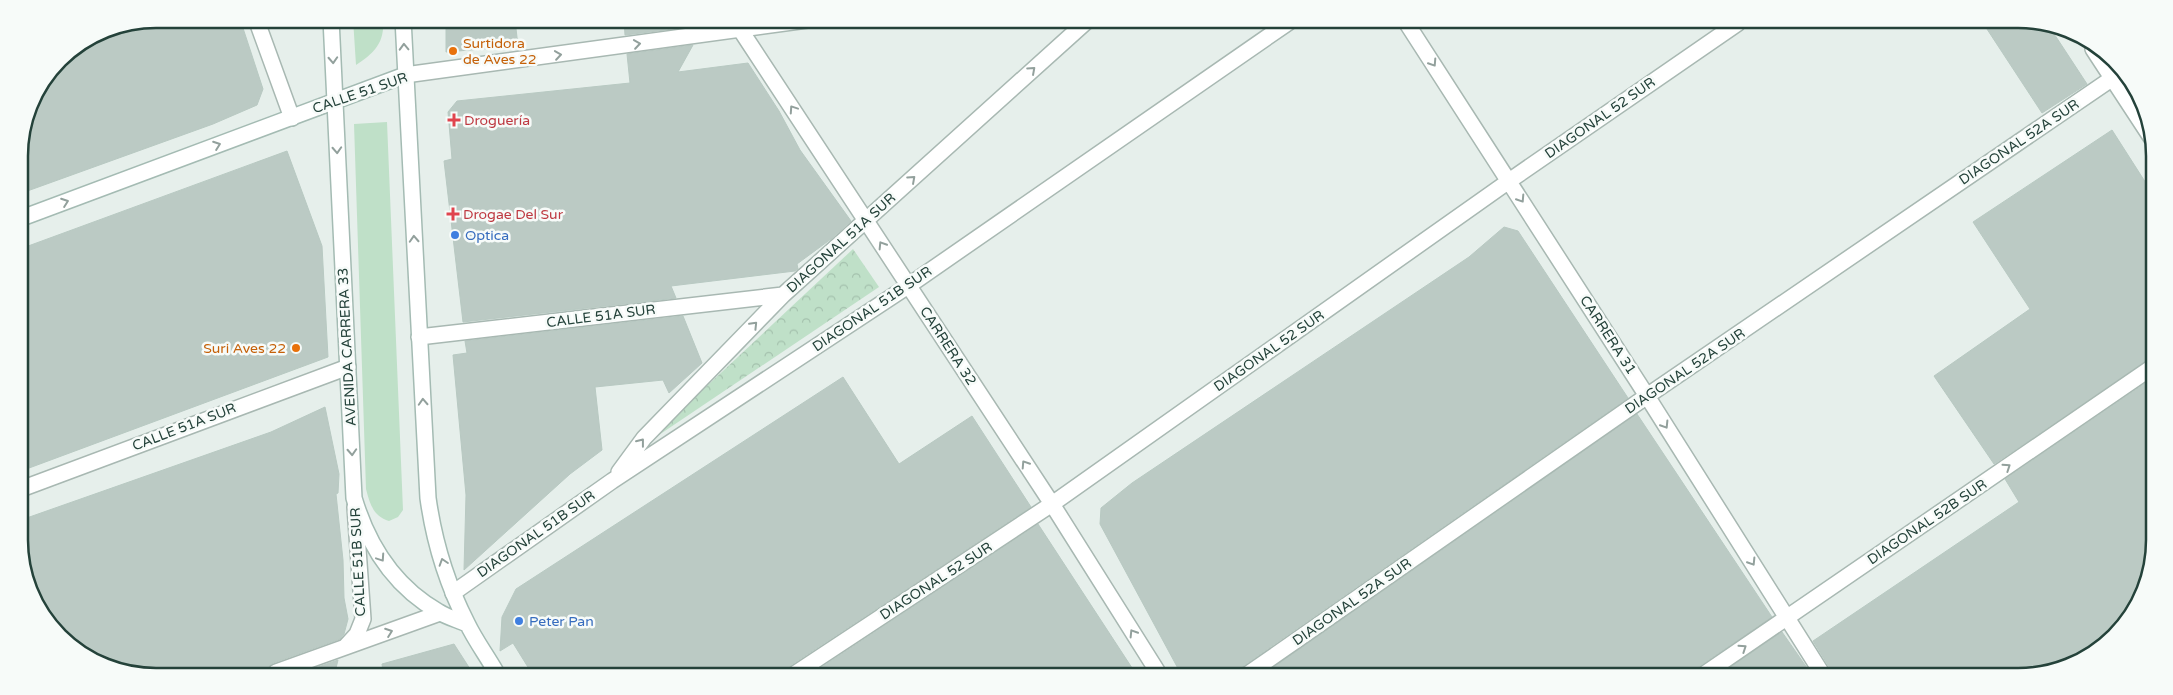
<svg xmlns="http://www.w3.org/2000/svg" width="2173" height="695" font-family="'Varela Round',sans-serif">
	<defs>
		<pattern id="forest-crowns" width="20" height="18" patternUnits="userSpaceOnUse" patternTransform="scale(1.25)"><rect width="20" height="18" fill="#bfe0c8"/><path d="M2 6a3 3 0 1 1 6 0M12 15a3 3 0 1 1 6 0" fill="none" stroke="#a4c1ad"/></pattern>
	</defs>
	<rect width="100%" height="100%" fill="#e6efeb"/>
	<!-- grass -->
	<path fill="#bfe0c8" d="M 353,19 L 383,19 C 385,43 374,53 356,65 Z
		M 387,122 L 403,510 L 398,517 L 389,521 C 373,516 370,504 366,489 L 354,124 Z"/>
	<!-- forest -->
	<path fill="url(#forest-crowns)" d="M 853,249 L 879,287 L 644,445 Z"/>
	<!-- building -->
	<path fill="#bbcac4" stroke="#b8c9c2" d="M 156,19 L 240,19 L 263,89 L 257,105 L 213,124 L 19,194 L 19,147 L 29,103 L 59,59 L 103,29 Z
		M 446,19 L 515,20 L 518,46 L 446,52 Z
		M 624,20 L 706,20 L 704,25 L 625,35 Z
		M 1983,23 L 2047,23 L 2087,84 L 2042,113 Z
		M 693,45 L 678,72 L 748,63 L 779,111 L 800,150 L 851,221 L 831,239 L 797,264 L 798,269 L 795,271 L 671,286 L 676,298 L 463,322 L 444,161 L 452,159 L 448,112 L 457,101 L 630,83 L 627,54 Z
		M 2112,130 L 2151,191 L 2151,359 L 1994,464 L 1934,376 L 2030,309 L 1973,222 Z
		M 287,151 L 322,246 L 328,357 L 21,471 L 20,249 Z
		M 1504,227 L 1518,231 L 1628,398 L 1243,666 L 1239,674 L 1181,674 L 1100,524 L 1101,508 L 1132,483 L 1469,257 Z
		M 683,316 L 702,363 L 669,393 L 663,380 L 595,387 L 602,450 L 570,474 L 464,570 L 466,495 L 453,355 L 467,353 L 465,341 Z
		M 843,377 L 899,464 L 972,416 L 1031,507 L 791,665 L 787,673 L 531,672 L 513,643 L 500,651 L 502,617 L 516,589 Z
		M 2150,380 L 2150,575 L 2131,615 L 2101,648 L 2026,676 L 1832,676 L 1831,670 L 1813,641 L 2019,502 L 2005,479 Z
		M 325,407 L 339,474 L 338,493 L 336,494 L 343,560 L 344,598 L 348,619 L 344,634 L 340,639 L 273,663 L 269,666 L 267,672 L 120,672 L 52,629 L 21,566 L 21,520 L 271,432 Z
		M 1637,414 L 1772,617 L 1698,667 L 1694,675 L 1264,674 Z
		M 1038,524 L 1136,674 L 813,673 Z
		M 1782,632 L 1812,675 L 1719,675 Z
		M 454,644 L 472,672 L 383,672 L 382,664 Z
		M 338,660 L 335,672 L 304,672 Z"/>
	<g fill="none" stroke-linecap="round" stroke-linejoin="round">
		<!-- minor casing -->
		<g stroke="#a8b8b2" stroke-width="18">
			<path id="minor" d="M 256,19 L 292,118
				M 734,20 L 1052,504 L 1159,674
				M 1406,22 L 1647,396 L 1823,675
				M 2093,49 L 2152,139
				M 419,337 L 783,295
				M 619,472 L 644,438 L 783,295 L 1087,21
				M 21,489 L 348,367
				M 453,593 L 612,481 L 908,286 L 1289,22
				M 346,646 L 357,634 L 363,619 L 355,507
				M 276,672 L 440,613
				M 796,673 L 1052,504 L 1509,181 L 1738,23
				M 1248,674 L 1647,396 L 2123,71
				M 1703,675 L 2151,368"/>
		</g>
		<!-- tertiary casing -->
		<g stroke="#a8b8b2" stroke-width="18">
			<path id="tertiary" d="M 405,75 L 807,20"/>
		</g>
		<!-- secondary casing -->
		<g stroke="#a4bbb3" stroke-width="18">
			<path id="secondary" d="M 331,19 L 354,498 C 368,545 395,587 439,612 C 447,617 458,620 467,624
				M 403,19 L 428,498 C 434,541 447,584 467,623 C 475,640 487,656 496,672
				M 19,219 L 405,75"/>
		</g>
		<!-- minor -->
		<use href="#minor" stroke="#fff" stroke-width="15"/>
		<!-- tertiary -->
		<use href="#tertiary" stroke="#fff" stroke-width="15"/>
		<!-- secondary -->
		<use href="#secondary" stroke="#fff" stroke-width="15"/>
	</g>
	<!-- one-way arrows -->
	<defs><path id="oneway-chevron" d="M-2-3.5L2.5 0L-2 3.5" fill="none" stroke-width="1.6" stroke-linecap="round" stroke-linejoin="round" transform="scale(1.25)"/></defs>
	<g stroke="#92a09c">
		<use href="#oneway-chevron" transform="translate(637 44) rotate(-8)"/>
		<use href="#oneway-chevron" transform="translate(404 47) rotate(-92)"/>
		<use href="#oneway-chevron" transform="translate(558 55) rotate(-8)"/>
		<use href="#oneway-chevron" transform="translate(333 60) rotate(87)"/>
		<use href="#oneway-chevron" transform="translate(1433 63) rotate(57)"/>
		<use href="#oneway-chevron" transform="translate(1032 70) rotate(-42)"/>
		<use href="#oneway-chevron" transform="translate(793 109) rotate(-124)"/>
		<use href="#oneway-chevron" transform="translate(217 145) rotate(-20)"/>
		<use href="#oneway-chevron" transform="translate(337 150) rotate(87)"/>
		<use href="#oneway-chevron" transform="translate(912 179) rotate(-42)"/>
		<use href="#oneway-chevron" transform="translate(1521 199) rotate(57)"/>
		<use href="#oneway-chevron" transform="translate(65 202) rotate(-20)"/>
		<use href="#oneway-chevron" transform="translate(414 239) rotate(-93)"/>
		<use href="#oneway-chevron" transform="translate(882 245) rotate(-122)"/>
		<use href="#oneway-chevron" transform="translate(754 325) rotate(-46)"/>
		<use href="#oneway-chevron" transform="translate(423 402) rotate(-93)"/>
		<use href="#oneway-chevron" transform="translate(1665 425) rotate(58)"/>
		<use href="#oneway-chevron" transform="translate(641 442) rotate(-52)"/>
		<use href="#oneway-chevron" transform="translate(352 452) rotate(87)"/>
		<use href="#oneway-chevron" transform="translate(1025 464) rotate(-123)"/>
		<use href="#oneway-chevron" transform="translate(2007 467) rotate(-34)"/>
		<use href="#oneway-chevron" transform="translate(381 558) rotate(56)"/>
		<use href="#oneway-chevron" transform="translate(443 562) rotate(-108)"/>
		<use href="#oneway-chevron" transform="translate(1752 562) rotate(58)"/>
		<use href="#oneway-chevron" transform="translate(389 632) rotate(-20)"/>
		<use href="#oneway-chevron" transform="translate(1133 633) rotate(-122)"/>
		<use href="#oneway-chevron" transform="translate(1743 648) rotate(-34)"/>
	</g>
	<!-- markers -->
	<g fill="#e8710a" stroke="#f7fbf9" stroke-width="2">
		<circle cx="453" cy="51" r="5"/>
		<circle cx="296" cy="348" r="5"/>
	</g>
	<g fill="#e0444e" stroke="#f7fbf9" stroke-width="2">
		<path d="M451.5 112.5h5v5h5v5h-5v5h-5v-5h-5v-5h5z"/>
		<path d="M450.5 206.5h5v5h5v5h-5v5h-5v-5h-5v-5h5z"/>
	</g>
	<g fill="#3f7fe0" stroke="#f7fbf9" stroke-width="2">
		<circle cx="455" cy="235" r="5"/>
		<circle cx="519" cy="621" r="5"/>
	</g>
	<g text-anchor="middle" dominant-baseline="central" stroke-width="5" stroke-linejoin="round" paint-order="stroke">
		<!-- food labels -->
		<g font-size="14" fill="#c56008" stroke="#f7fbf9" text-anchor="start">
			<text x="463" y="43">Surtidora<tspan x="463" dy="16">de Aves 22</tspan></text>
			<text x="286" y="348" text-anchor="end">Suri Aves 22</text>
		</g>
		<!-- street labels -->
		<g font-size="14" fill="#24423a" stroke="#f7fbf9">
			<text transform="translate(360 93) rotate(-19)">CALLE 51 SUR</text>
			<text transform="translate(1600 118) rotate(-35)">DIAGONAL 52 SUR</text>
			<text transform="translate(2019 142) rotate(-34)">DIAGONAL 52A SUR</text>
			<text transform="translate(841 243) rotate(-42)">DIAGONAL 51A SUR</text>
			<text transform="translate(872 309) rotate(-34)">DIAGONAL 51B SUR</text>
			<text transform="translate(601 316) rotate(-7)">CALLE 51A SUR</text>
			<text transform="translate(1608 335) rotate(57)">CARRERA 31</text>
			<text transform="translate(948 346) rotate(57)">CARRERA 32</text>
			<text transform="translate(347 347) rotate(-93)">AVENIDA CARRERA 33</text>
			<text transform="translate(1269 351) rotate(-35)">DIAGONAL 52 SUR</text>
			<text transform="translate(1685 371) rotate(-34)">DIAGONAL 52A SUR</text>
			<text transform="translate(184 427) rotate(-21)">CALLE 51A SUR</text>
			<text transform="translate(1927 522) rotate(-34)">DIAGONAL 52B SUR</text>
			<text transform="translate(536 534) rotate(-35)">DIAGONAL 51B SUR</text>
			<text transform="translate(358 562) rotate(-93)">CALLE 51B SUR</text>
			<text transform="translate(936 581) rotate(-33)">DIAGONAL 52 SUR</text>
			<text transform="translate(1352 602) rotate(-35)">DIAGONAL 52A SUR</text>
		</g>
		<!-- health labels -->
		<g font-size="14" fill="#be3a42" stroke="#f7fbf9" text-anchor="start">
			<text x="464" y="120">Droguería</text>
			<text x="463" y="214">Drogae Del Sur</text>
		</g>
		<!-- shop labels -->
		<g font-size="14" fill="#366cbe" stroke="#f7fbf9" text-anchor="start">
			<text x="465" y="235">Optica</text>
			<text x="529" y="621">Peter Pan</text>
		</g>
	</g>
	<!-- crop -->
	<path d="M0 0H2173V695H0ZM156 28H2018A128 128 0 0 1 2146 156V540A128 128 0 0 1 2018 668H156A128 128 0 0 1 28 540V156A128 128 0 0 1 156 28Z" fill="#f7fbf9" fill-rule="evenodd"/>
	<path fill="none" stroke="#24423a" stroke-width="2.5" d="M156 28H2018A128 128 0 0 1 2146 156V540A128 128 0 0 1 2018 668H156A128 128 0 0 1 28 540V156A128 128 0 0 1 156 28Z"/>
</svg>
